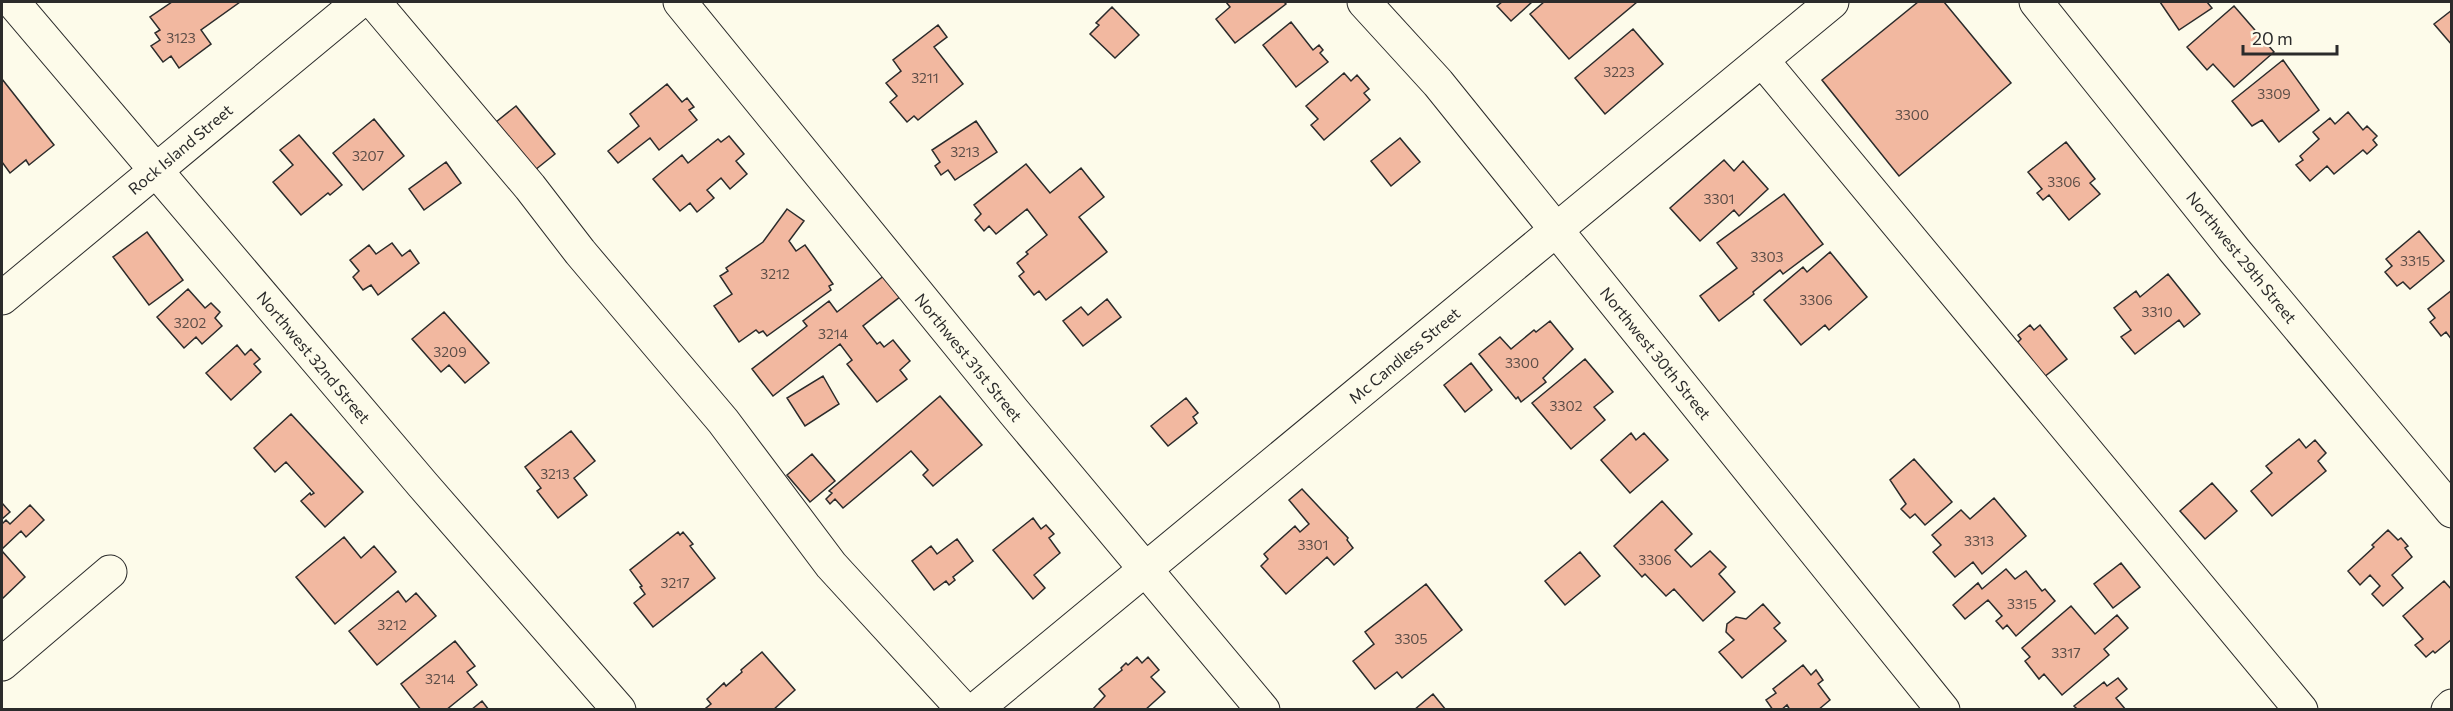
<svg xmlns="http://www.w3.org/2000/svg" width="2453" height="711" font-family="Commissioner,sans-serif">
	<rect width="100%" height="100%" fill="#fdfbea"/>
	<!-- building -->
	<path fill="#f2b8a0" stroke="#2b2b2b" stroke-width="1.5" d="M 172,2 L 240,2 L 201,30 L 211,44 L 179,68 L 171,56 L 163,62 L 151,46 L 160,40 L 155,33 L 160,30 L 150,17 Z
		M 1226,2 L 1284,2 L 1286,4 L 1235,43 L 1216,19 L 1230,7 Z
		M 1502,2 L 1532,2 L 1511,21 L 1497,6 Z
		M 1544,2 L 1637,2 L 1569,59 L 1530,14 Z
		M 1918,2 L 1944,2 L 2011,83 L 1899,176 L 1822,80 Z
		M 2160,2 L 2207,2 L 2212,8 L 2179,30 Z
		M 2234,6 L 2274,52 L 2234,87 L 2213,64 L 2207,70 L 2187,47 Z
		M 1112,7 L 1139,35 L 1115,58 L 1090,34 L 1099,25 L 1096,23 Z
		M 2452,10 L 2452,45 L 2434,24 Z
		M 1291,22 L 1313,50 L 1319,45 L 1323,50 L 1320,53 L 1328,62 L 1296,87 L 1263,45 Z
		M 938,25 L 947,37 L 934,47 L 963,84 L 918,120 L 914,116 L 907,122 L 890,102 L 897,96 L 886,83 L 901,71 L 893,60 Z
		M 1633,29 L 1663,64 L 1605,114 L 1575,78 Z
		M 2283,60 L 2319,110 L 2279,142 L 2262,120 L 2252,126 L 2232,101 Z
		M 1344,73 L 1351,81 L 1357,75 L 1369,89 L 1364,93 L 1370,100 L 1324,140 L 1311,125 L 1318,119 L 1306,106 Z
		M 2,79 L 54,145 L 29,165 L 26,160 L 10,173 L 2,162 Z
		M 667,84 L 682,102 L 687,98 L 694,107 L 689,110 L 697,120 L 659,150 L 650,138 L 618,163 L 608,151 L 639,126 L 630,114 Z
		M 516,106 L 555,154 L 530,174 L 491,126 Z
		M 2348,112 L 2363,130 L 2367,126 L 2377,136 L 2373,140 L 2377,145 L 2367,154 L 2363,150 L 2334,174 L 2327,166 L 2310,181 L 2296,165 L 2303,160 L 2300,156 L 2319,139 L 2313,132 L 2330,118 L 2335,124 Z
		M 374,119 L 404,156 L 363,190 L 333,153 Z
		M 976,121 L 997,152 L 955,180 L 948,170 L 941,175 L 935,166 L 940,162 L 932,150 Z
		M 299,135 L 342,185 L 330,195 L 328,193 L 301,215 L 273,182 L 293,165 L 280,150 Z
		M 729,136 L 744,154 L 736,161 L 747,174 L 730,189 L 721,178 L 707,190 L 714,198 L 697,212 L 690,203 L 680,211 L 653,179 L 682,155 L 688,163 L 718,139 L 721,142 Z
		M 1400,138 L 1420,162 L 1391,186 L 1371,161 Z
		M 2066,142 L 2095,179 L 2090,183 L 2100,194 L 2069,220 L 2049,195 L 2043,200 L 2037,193 L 2042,189 L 2028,172 Z
		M 1724,160 L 1734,171 L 1743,161 L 1768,189 L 1739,216 L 1734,210 L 1700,241 L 1670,208 Z
		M 446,162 L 461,183 L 424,210 L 409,189 Z
		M 1026,164 L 1050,193 L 1081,168 L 1104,197 L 1079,217 L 1107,252 L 1046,300 L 1039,291 L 1034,295 L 1019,276 L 1024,272 L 1017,263 L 1028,254 L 1026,252 L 1047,235 L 1027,209 L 996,234 L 989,226 L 984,231 L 975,220 L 981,214 L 974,205 Z
		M 1784,194 L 1823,244 L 1783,274 L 1780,270 L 1753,292 L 1754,294 L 1719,321 L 1700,296 L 1737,268 L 1717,243 Z
		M 787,209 L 804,221 L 789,241 L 796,251 L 805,245 L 833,284 L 829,286 L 831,290 L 767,336 L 763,331 L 759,333 L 756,330 L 739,342 L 714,306 L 732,294 L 720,276 L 728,271 L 726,268 L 763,242 Z
		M 2419,231 L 2444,261 L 2410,289 L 2403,282 L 2397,286 L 2385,272 L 2392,266 L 2386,259 Z
		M 147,232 L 183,280 L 149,305 L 113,257 Z
		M 392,243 L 402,256 L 410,250 L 419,263 L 378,295 L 371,285 L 363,290 L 353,277 L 359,271 L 350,260 L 369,245 L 376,254 Z
		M 1830,252 L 1867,297 L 1829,330 L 1825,325 L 1801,345 L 1764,300 L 1803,267 L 1807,272 Z
		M 2168,274 L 2200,314 L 2184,327 L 2179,320 L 2135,354 L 2121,337 L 2131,330 L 2114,308 L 2136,291 L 2140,297 Z
		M 885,275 L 901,296 L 863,326 L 877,344 L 880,342 L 884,347 L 893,340 L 910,361 L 900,370 L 907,379 L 877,402 L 847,364 L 852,360 L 840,344 L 773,396 L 752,369 L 807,326 L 803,321 L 829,301 L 837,312 Z
		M 188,289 L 205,308 L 211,303 L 220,312 L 215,318 L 222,326 L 202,344 L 196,337 L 184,348 L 157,317 Z
		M 2452,290 L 2452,340 L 2446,332 L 2441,336 L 2430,322 L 2435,318 L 2428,309 Z
		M 1107,299 L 1121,317 L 1083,346 L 1063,321 L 1081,307 L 1088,315 Z
		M 444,312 L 489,363 L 465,383 L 449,365 L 441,372 L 412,339 Z
		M 1550,321 L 1573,349 L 1543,378 L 1546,382 L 1521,402 L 1518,397 L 1516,399 L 1479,354 L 1500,337 L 1511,349 L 1534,330 L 1536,332 Z
		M 2030,325 L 2034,330 L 2040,325 L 2067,359 L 2044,377 L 2017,343 L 2021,339 L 2018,335 Z
		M 237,345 L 245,355 L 251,349 L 260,359 L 254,364 L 261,372 L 231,400 L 206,373 Z
		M 1585,359 L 1613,392 L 1594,407 L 1605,420 L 1571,449 L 1532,403 Z
		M 1471,363 L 1492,390 L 1465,412 L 1444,385 Z
		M 823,376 L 839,404 L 805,426 L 787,398 Z
		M 940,396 L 982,445 L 933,486 L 923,475 L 928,470 L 911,451 L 843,508 L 835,499 L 830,504 L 826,499 L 832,493 L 829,491 Z
		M 1186,398 L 1198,413 L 1193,417 L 1197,423 L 1168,446 L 1151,426 Z
		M 291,414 L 363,492 L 325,527 L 301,501 L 310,493 L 311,495 L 314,493 L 286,462 L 275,472 L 254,448 Z
		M 571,431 L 595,461 L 574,478 L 587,495 L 558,518 L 537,491 L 541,488 L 525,467 Z
		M 1631,433 L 1636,440 L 1644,433 L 1668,460 L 1630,493 L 1601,460 Z
		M 2299,439 L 2306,448 L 2315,440 L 2326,453 L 2318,461 L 2326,471 L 2272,516 L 2251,491 L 2272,473 L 2266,466 Z
		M 812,454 L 835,481 L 810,502 L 787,475 Z
		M 1914,459 L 1952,502 L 1925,525 L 1915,514 L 1910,518 L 1901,509 L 1906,504 L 1890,480 Z
		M 2212,483 L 2237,511 L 2205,539 L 2180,511 Z
		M 1302,489 L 1348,538 L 1347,540 L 1353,548 L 1334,565 L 1327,557 L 1286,594 L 1261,566 L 1268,559 L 1264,554 L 1295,526 L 1300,532 L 1309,524 L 1289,500 Z
		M 1994,498 L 2026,536 L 1982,574 L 1973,562 L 1955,577 L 1933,552 L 1941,545 L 1932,535 L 1961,510 L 1970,519 Z
		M 1662,501 L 1692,534 L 1675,550 L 1691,567 L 1710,551 L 1726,567 L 1719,574 L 1735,592 L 1703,621 L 1674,589 L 1666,596 L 1645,574 L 1642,577 L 1614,546 Z
		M 2,503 L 10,512 L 2,519 Z
		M 30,505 L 44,520 L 26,537 L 21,531 L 2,549 L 2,524 L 6,520 L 10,524 Z
		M 1033,518 L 1041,529 L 1046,525 L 1054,534 L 1049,538 L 1060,553 L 1034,575 L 1045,588 L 1033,599 L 993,550 Z
		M 2388,530 L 2398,540 L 2401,538 L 2408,546 L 2405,548 L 2412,557 L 2392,575 L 2403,588 L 2383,606 L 2372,594 L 2380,586 L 2370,575 L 2360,585 L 2348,571 L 2374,547 L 2372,545 Z
		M 678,532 L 680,535 L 683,532 L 693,544 L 690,546 L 715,578 L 653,627 L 634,603 L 645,594 L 640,587 L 642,586 L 630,570 Z
		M 344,537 L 361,558 L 374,546 L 396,572 L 335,624 L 296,577 Z
		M 957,539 L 973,561 L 953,577 L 955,580 L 949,585 L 946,581 L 934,590 L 912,561 L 931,546 L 937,554 Z
		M 2,551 L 25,577 L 2,599 Z
		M 1580,552 L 1600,576 L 1565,605 L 1545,581 Z
		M 2121,563 L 2140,587 L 2113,608 L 2094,584 Z
		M 2006,569 L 2015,579 L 2026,571 L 2042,591 L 2045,589 L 2055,601 L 2016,636 L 2007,625 L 2003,629 L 1996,621 L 2002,616 L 1988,600 L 1965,619 L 1953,605 L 1978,583 L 1982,589 Z
		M 2444,581 L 2452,590 L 2452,639 L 2435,653 L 2433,651 L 2426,657 L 2415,645 L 2423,639 L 2403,616 Z
		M 1426,584 L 1462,630 L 1402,678 L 1397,672 L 1375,689 L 1353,661 L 1374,644 L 1365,632 Z
		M 398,591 L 406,602 L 416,593 L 436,616 L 377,665 L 349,631 Z
		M 1763,604 L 1780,623 L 1774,628 L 1786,641 L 1742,678 L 1719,652 L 1734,640 L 1726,632 L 1727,624 L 1736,617 L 1746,619 Z
		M 2071,606 L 2095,634 L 2117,615 L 2128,628 L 2104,649 L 2109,655 L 2062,695 L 2044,674 L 2039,679 L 2025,661 L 2030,657 L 2022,648 Z
		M 455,641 L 475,666 L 467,672 L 477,685 L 446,710 L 421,710 L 401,684 Z
		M 762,652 L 795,690 L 773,710 L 707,710 L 706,708 L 711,704 L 707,699 L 724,683 L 726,686 L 742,672 L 741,670 Z
		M 1137,657 L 1142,663 L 1148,657 L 1159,670 L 1151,677 L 1165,692 L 1145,710 L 1092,710 L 1105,696 L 1099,689 L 1122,670 L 1121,668 L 1126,663 L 1128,665 Z
		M 1803,665 L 1811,675 L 1816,670 L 1823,680 L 1818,684 L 1830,700 L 1818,710 L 1790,710 L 1787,705 L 1781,710 L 1773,710 L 1766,700 L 1776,693 L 1773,689 Z
		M 2118,678 L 2127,689 L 2116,698 L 2126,710 L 2078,710 L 2074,706 L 2104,682 L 2107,686 Z
		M 1433,694 L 1446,710 L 1414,710 Z
		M 482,701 L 489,710 L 471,710 Z"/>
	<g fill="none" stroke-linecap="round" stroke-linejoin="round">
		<!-- minor casing -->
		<g stroke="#2b2b2b" stroke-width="35">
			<path id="minor" d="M 13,2 L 423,485 L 619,710
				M 374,2 L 530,187 L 580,252 L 723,421 L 831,565 L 964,710
				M 680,2 L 1014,412 L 1263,710
				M 1364,2 L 1438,83 L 1943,710
				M 2036,2 L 2235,251 L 2452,511
				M 1762,60 L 2301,710
				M 2,298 L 359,2
				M 2,664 L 110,572
				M 975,710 L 1832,2
				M 2448,710 L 2452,706"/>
		</g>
		<!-- minor -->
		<use href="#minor" stroke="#fdfbea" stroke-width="33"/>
	</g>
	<g text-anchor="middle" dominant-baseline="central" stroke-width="4.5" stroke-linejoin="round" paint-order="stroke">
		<!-- number labels -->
		<g font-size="14" fill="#5d4e48">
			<text x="181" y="37">3123</text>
			<text x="1619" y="71">3223</text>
			<text x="925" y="77">3211</text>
			<text x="2274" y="93">3309</text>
			<text x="1912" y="114">3300</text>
			<text x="965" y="151">3213</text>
			<text x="368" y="155">3207</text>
			<text x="2064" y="181">3306</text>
			<text x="1719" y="198">3301</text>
			<text x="1767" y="256">3303</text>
			<text x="2415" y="260">3315</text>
			<text x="775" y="273">3212</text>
			<text x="1816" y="299">3306</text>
			<text x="2157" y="311">3310</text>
			<text x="190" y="322">3202</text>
			<text x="833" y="333">3214</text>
			<text x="450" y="351">3209</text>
			<text x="1522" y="362">3300</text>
			<text x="1566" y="405">3302</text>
			<text x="555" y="473">3213</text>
			<text x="1979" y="540">3313</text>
			<text x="1313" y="544">3301</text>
			<text x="1655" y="559">3306</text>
			<text x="675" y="582">3217</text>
			<text x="2022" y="603">3315</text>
			<text x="392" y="624">3212</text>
			<text x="1411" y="638">3305</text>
			<text x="2066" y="652">3317</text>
			<text x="440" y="678">3214</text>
		</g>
		<!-- street labels -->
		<g font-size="16" fill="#2b2b2b" stroke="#fdfbea">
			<text transform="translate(180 149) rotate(-40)">Rock Island Street</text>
			<text transform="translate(2242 257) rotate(51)">Northwest 29th Street</text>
			<text transform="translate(1656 353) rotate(51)">Northwest 30th Street</text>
			<text transform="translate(1404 355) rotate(-40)">Mc Candless Street</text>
			<text transform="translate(314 357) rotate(50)">Northwest 32nd Street</text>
			<text transform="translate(969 357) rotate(51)">Northwest 31st Street</text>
		</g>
	</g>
	<!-- border -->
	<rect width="2453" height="711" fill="none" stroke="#2b2b2b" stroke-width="6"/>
	<!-- scale -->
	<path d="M2243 45v9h94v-9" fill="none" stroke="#2b2b2b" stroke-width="3"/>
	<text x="2252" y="45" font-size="18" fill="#2b2b2b" stroke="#fdfbea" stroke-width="4.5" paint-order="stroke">20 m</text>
</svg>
